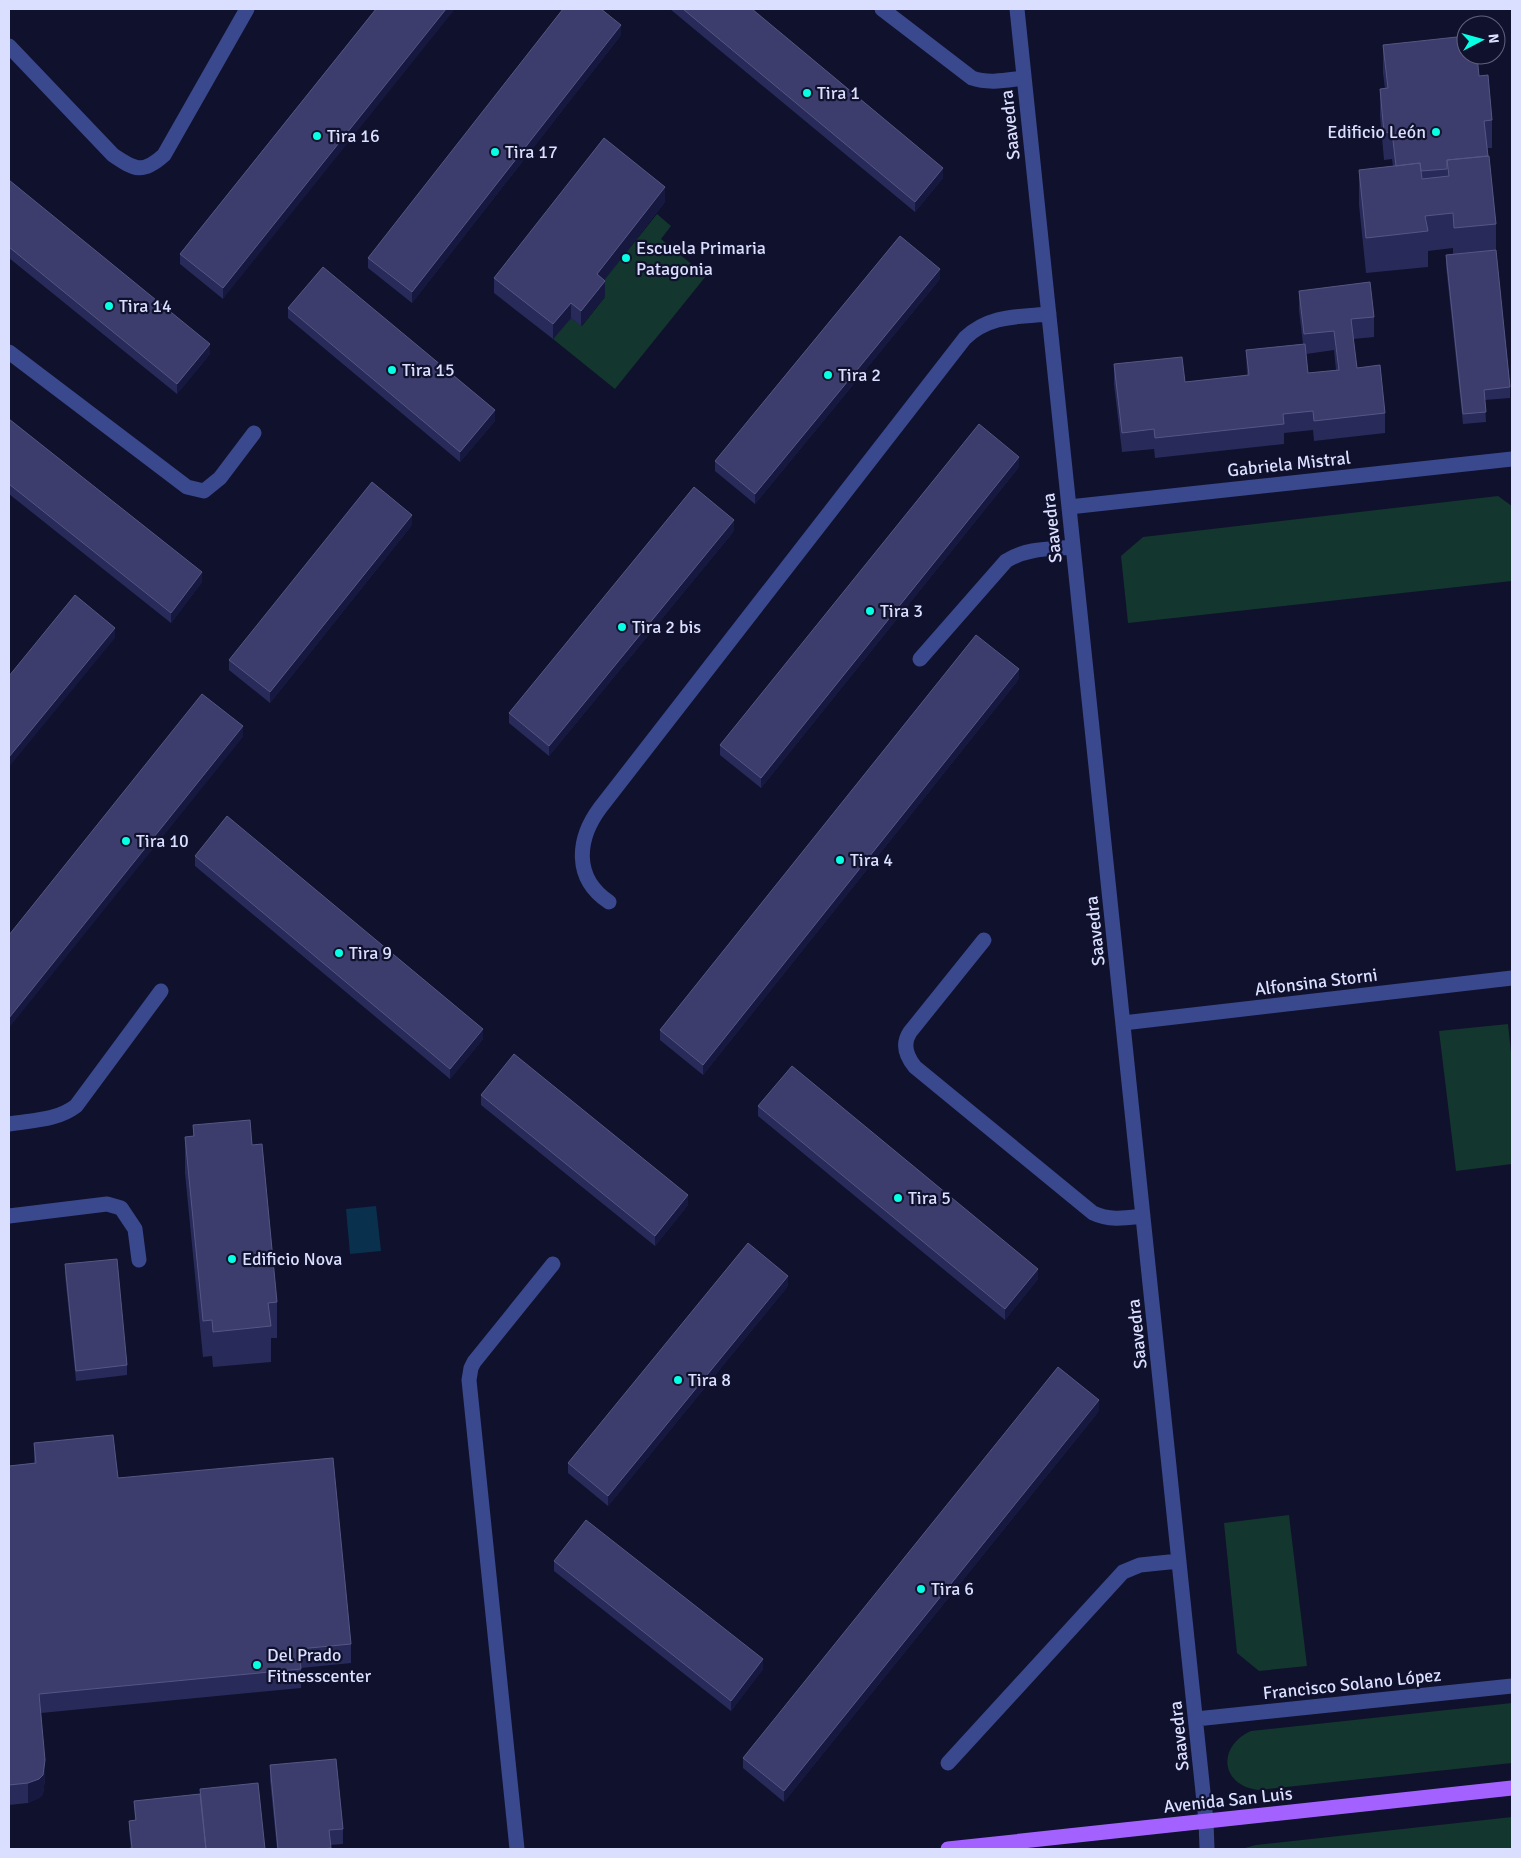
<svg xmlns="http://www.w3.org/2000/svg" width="1521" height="1858" font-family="Signika,sans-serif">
	<rect width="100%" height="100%" fill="#10112c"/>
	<!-- green -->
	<path fill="#13362e" d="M 657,214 L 671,226 L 661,239 L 706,276 L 615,389 L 553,339 L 571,318 L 582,326 L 605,297 L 597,289 Z
		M 1498,496 L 1512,506 L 1512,581 L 1128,623 L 1121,556 L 1143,537 Z
		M 1508,1024 L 1512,1062 L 1512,1164 L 1456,1171 L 1439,1031 Z
		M 1289,1515 L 1307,1666 L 1259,1671 L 1237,1653 L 1224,1523 Z
		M 1512,1703 L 1512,1763 L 1258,1790 C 1220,1785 1217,1746 1251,1731 Z
		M 1512,1817 L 1512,1849 L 1241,1849 L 1256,1845 Z"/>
	<!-- water -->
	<path fill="#09304c" d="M 376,1206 L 381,1251 L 350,1254 L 346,1209 Z"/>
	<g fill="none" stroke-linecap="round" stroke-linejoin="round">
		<!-- minor -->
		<path stroke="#3a488d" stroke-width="15" d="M 882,9 L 972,78 C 989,84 1007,80 1024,78
			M 1017,9 L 1206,1821 L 1207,1849
			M 9,46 L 113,155 C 135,170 143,174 164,155 L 247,9
			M 9,352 L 187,487 L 204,491 L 220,478 L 254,433
			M 1069,507 L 1512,459
			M 920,659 L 1006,561 C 1026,548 1050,549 1073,547
			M 609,902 C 573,878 577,839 600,808 L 965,338 C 989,315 1017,317 1049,314
			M 984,940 L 910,1032 C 902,1044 906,1056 915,1067 L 1093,1213 C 1110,1221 1126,1218 1143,1216
			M 1123,1023 L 1512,978
			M 9,1124 C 32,1120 56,1121 76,1106 L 161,991
			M 9,1216 L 107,1204 L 121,1208 L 135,1229 L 139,1260
			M 1196,1719 L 1512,1686
			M 948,1763 L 1123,1572 L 1140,1565 L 1179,1561
			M 517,1849 L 469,1380 L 471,1368 L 474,1362 L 553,1264"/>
		<!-- major -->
		<path stroke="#a362ff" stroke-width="15" d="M 948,1849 L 1512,1788"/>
	</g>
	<!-- wall -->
	<path fill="#282a5a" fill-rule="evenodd" d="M 376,9 L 223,299 L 180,264 L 180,254 Z
		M 670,9 L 752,9 L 943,178 L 915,212 Z
		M 621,35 L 412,303 L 368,268 L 368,258 Z
		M 1383,45 L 1479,76 L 1492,120 L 1492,148 L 1487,148 L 1496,224 L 1496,250 L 1510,387 L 1510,398 L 1485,400 L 1486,422 L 1463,424 L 1446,266 L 1446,255 L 1453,254 L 1453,248 L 1428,251 L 1428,267 L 1366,273 L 1359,205 L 1359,170 L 1393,166 L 1392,159 L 1384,160 L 1380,116 L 1380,89 L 1385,89 L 1383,73 Z
		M 9,180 L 210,354 L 177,394 L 9,258 Z
		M 665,202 L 604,280 L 605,296 L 581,326 L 571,318 L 553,339 L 494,293 L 494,278 Z
		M 940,279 L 755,504 L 715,471 L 715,461 Z
		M 1299,291 L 1374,317 L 1374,337 L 1353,339 L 1357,368 L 1385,413 L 1385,433 L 1314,441 L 1313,430 L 1284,433 L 1284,444 L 1155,458 L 1154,449 L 1122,452 L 1114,384 L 1114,364 L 1185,382 L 1247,376 L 1246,350 L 1303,344 L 1299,310 ZM 1334,350 L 1336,370 L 1308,373 L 1306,354 Z
		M 288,308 L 495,421 L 460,462 L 288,318 Z
		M 9,419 L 202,582 L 171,623 L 9,494 Z
		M 1019,467 L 761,788 L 720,755 L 720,745 Z
		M 412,525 L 270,703 L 229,670 L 229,660 Z
		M 734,531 L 549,756 L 509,723 L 509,713 Z
		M 1019,679 L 703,1075 L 660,1040 L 660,1030 Z
		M 195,856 L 483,1039 L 450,1079 L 195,866 Z
		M 481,1095 L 688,1205 L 655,1246 L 481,1105 Z
		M 758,1106 L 1038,1279 L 1005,1320 L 758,1116 Z
		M 193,1125 L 252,1145 L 277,1302 L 277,1338 L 271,1338 L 271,1362 L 213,1367 L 212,1356 L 203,1357 L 185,1173 L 185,1137 L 193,1136 Z
		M 65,1264 L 127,1365 L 127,1375 L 76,1381 L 65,1275 Z
		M 788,1286 L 608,1506 L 568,1473 L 568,1463 Z
		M 1099,1411 L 784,1802 L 743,1768 L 743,1758 Z
		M 34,1443 L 118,1478 L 351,1644 L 351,1663 L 301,1668 L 301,1688 L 41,1713 L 45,1779 L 43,1794 L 39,1798 L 28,1803 L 9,1805 L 9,1466 L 34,1463 Z
		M 554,1561 L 763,1669 L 731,1711 L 554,1571 Z
		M 270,1765 L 343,1829 L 343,1844 L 331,1845 L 331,1849 L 277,1849 L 270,1780 Z
		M 258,1783 L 131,1848 L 129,1831 L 129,1821 L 135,1820 L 134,1801 L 200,1794 L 200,1789 Z"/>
	<!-- shaded-wall -->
	<path fill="#171840" d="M 446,9 L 455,9 L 223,299 L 223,288 Z
		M 621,25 L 621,35 L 412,303 L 412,292 Z
		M 943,168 L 943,178 L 915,212 L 915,202 Z
		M 665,187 L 665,202 L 597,289 L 597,274 Z
		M 940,269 L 940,279 L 755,504 L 755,494 Z
		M 605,281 L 605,296 L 581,326 L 581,311 Z
		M 571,303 L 571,318 L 553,339 L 553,324 Z
		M 210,344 L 210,354 L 177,394 L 177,384 Z
		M 495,410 L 495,421 L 460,462 L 460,452 Z
		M 1019,457 L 1019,467 L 761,788 L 761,778 Z
		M 412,515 L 412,525 L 270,703 L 270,692 Z
		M 734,520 L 734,531 L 549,756 L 549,746 Z
		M 202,572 L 202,582 L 171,623 L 171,613 Z
		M 115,628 L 115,638 L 9,767 L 9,757 Z
		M 1019,669 L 1019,679 L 703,1075 L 703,1065 Z
		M 243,726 L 243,737 L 9,1028 L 9,1018 Z
		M 483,1029 L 483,1039 L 450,1079 L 450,1069 Z
		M 688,1195 L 688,1205 L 655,1246 L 655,1236 Z
		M 1038,1269 L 1038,1279 L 1005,1320 L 1005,1309 Z
		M 788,1276 L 788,1286 L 608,1506 L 608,1496 Z
		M 1099,1400 L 1099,1411 L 784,1802 L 784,1791 Z
		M 763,1659 L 763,1669 L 731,1711 L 731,1701 Z
		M 45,1760 L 45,1779 L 43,1794 L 39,1798 L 28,1803 L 28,1783 Z"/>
	<!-- building -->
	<path fill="#3c3d6c" stroke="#555683" d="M 376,9 L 446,9 L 223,288 L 180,254 Z
		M 563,9 L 601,9 L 621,25 L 412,292 L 368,258 Z
		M 683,9 L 752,9 L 943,168 L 915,202 Z
		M 1466,36 L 1466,55 L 1477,55 L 1479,76 L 1488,75 L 1492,120 L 1484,121 L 1488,156 L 1447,160 L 1447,169 L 1421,171 L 1420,163 L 1396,166 L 1392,132 L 1384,133 L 1380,89 L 1388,88 L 1383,45 Z
		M 604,138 L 665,187 L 597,274 L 605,281 L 581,311 L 571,303 L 553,324 L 494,278 Z
		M 1489,156 L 1496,224 L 1454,228 L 1453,213 L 1425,216 L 1428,231 L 1366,238 L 1359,170 L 1420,163 L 1422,179 L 1449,176 L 1447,160 Z
		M 9,180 L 210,344 L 177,384 L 9,247 Z
		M 900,236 L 940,269 L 755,494 L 715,461 Z
		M 1496,250 L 1510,387 L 1484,390 L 1486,412 L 1463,414 L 1446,255 Z
		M 323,267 L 495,410 L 460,452 L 288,308 Z
		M 1370,282 L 1374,317 L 1351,319 L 1357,368 L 1380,365 L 1385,413 L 1314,421 L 1313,411 L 1283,414 L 1284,424 L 1155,438 L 1154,429 L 1122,433 L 1114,364 L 1182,357 L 1185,382 L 1249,375 L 1246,350 L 1305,344 L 1308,373 L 1339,370 L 1334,331 L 1304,334 L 1299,291 Z
		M 9,419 L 202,572 L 171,613 L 9,484 Z
		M 979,424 L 1019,457 L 761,778 L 720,745 Z
		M 372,482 L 412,515 L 270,692 L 229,660 Z
		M 694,487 L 734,520 L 549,746 L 509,713 Z
		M 75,595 L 115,628 L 9,757 L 9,676 Z
		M 976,635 L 1019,669 L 703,1065 L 660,1030 Z
		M 202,694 L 243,726 L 9,1018 L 9,935 Z
		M 227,816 L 483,1029 L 450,1069 L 195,856 Z
		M 514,1054 L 688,1195 L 655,1236 L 481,1095 Z
		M 792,1066 L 1038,1269 L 1005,1309 L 758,1106 Z
		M 250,1120 L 252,1145 L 262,1144 L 277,1302 L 268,1303 L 271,1326 L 213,1332 L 212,1320 L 203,1321 L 185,1137 L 194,1136 L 193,1125 Z
		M 748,1243 L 788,1276 L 608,1496 L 568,1463 Z
		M 117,1259 L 127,1365 L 76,1371 L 65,1264 Z
		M 1058,1367 L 1099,1400 L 784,1791 L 743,1758 Z
		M 113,1435 L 118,1478 L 333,1458 L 351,1644 L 299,1649 L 301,1669 L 39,1694 L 45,1760 L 43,1775 L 39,1779 L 28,1783 L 9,1785 L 9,1466 L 36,1463 L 34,1443 Z
		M 586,1520 L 763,1659 L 731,1701 L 554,1561 Z
		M 336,1759 L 343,1829 L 329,1830 L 331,1848 L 321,1849 L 278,1849 L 270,1765 Z
		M 258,1783 L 265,1849 L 206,1849 L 200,1789 Z
		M 200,1794 L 206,1849 L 126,1849 L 132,1848 L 129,1821 L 136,1820 L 134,1801 Z"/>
	<!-- markers -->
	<g fill="#07ffe3" stroke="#10112c" stroke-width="2">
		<circle cx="807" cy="93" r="5"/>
		<circle cx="1436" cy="132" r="5"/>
		<circle cx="317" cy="136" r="5"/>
		<circle cx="495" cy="152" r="5"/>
		<circle cx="626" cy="258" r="5"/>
		<circle cx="109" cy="306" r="5"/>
		<circle cx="392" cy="370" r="5"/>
		<circle cx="828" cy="375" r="5"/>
		<circle cx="870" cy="611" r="5"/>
		<circle cx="622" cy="627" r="5"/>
		<circle cx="126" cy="841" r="5"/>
		<circle cx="840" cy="860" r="5"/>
		<circle cx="339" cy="953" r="5"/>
		<circle cx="898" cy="1198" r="5"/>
		<circle cx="232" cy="1259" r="5"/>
		<circle cx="678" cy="1380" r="5"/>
		<circle cx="921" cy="1589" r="5"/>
		<circle cx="257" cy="1665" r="5"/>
	</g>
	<g text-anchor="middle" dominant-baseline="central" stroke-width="4.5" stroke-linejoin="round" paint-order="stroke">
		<!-- poi labels -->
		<g font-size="18" fill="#dbdfff" stroke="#10112c" text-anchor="start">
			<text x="817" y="93">Tira 1</text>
			<text x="1426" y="132" text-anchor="end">Edificio León</text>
			<text x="327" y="136">Tira 16</text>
			<text x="505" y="152">Tira 17</text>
			<text x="636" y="248">Escuela Primaria<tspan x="636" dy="21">Patagonia</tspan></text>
			<text x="119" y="306">Tira 14</text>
			<text x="402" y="370">Tira 15</text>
			<text x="838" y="375">Tira 2</text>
			<text x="880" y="611">Tira 3</text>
			<text x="632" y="627">Tira 2 bis</text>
			<text x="136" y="841">Tira 10</text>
			<text x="850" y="860">Tira 4</text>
			<text x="349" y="953">Tira 9</text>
			<text x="908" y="1198">Tira 5</text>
			<text x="242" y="1259">Edificio Nova</text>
			<text x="688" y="1380">Tira 8</text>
			<text x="931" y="1589">Tira 6</text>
			<text x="267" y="1655">Del Prado<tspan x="267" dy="21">Fitnesscenter</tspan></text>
		</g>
		<!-- street labels -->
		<g font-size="18" fill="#dbdfff" stroke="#10112c">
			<text transform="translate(1010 125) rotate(-96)">Saavedra</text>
			<text transform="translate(1289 464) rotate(-6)">Gabriela Mistral</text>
			<text transform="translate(1052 528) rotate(-96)">Saavedra</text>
			<text transform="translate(1095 931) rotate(-96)">Saavedra</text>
			<text transform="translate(1316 982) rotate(-7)">Alfonsina Storni</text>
			<text transform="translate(1137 1334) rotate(-96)">Saavedra</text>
			<text transform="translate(1352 1684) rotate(-6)">Francisco Solano López</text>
			<text transform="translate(1179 1736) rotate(-96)">Saavedra</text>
			<text transform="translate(1228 1800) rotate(-6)">Avenida San Luis</text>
		</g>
	</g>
	<!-- border -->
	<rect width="1521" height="1858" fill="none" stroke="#dbdfff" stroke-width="20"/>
	<!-- north arrow -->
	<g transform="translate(1481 40) rotate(84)"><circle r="24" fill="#10112c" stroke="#616380"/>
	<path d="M0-4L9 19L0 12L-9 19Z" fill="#07ffe3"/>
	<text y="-8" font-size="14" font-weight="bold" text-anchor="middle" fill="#dbdfff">N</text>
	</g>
</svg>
